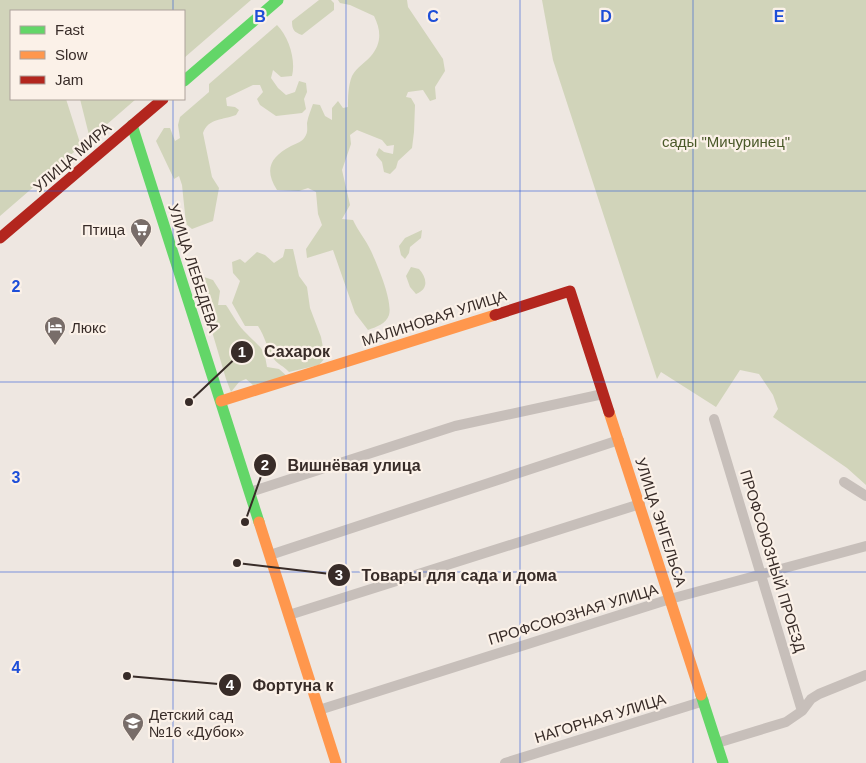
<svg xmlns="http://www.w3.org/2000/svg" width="866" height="763" font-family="Arial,sans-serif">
	<rect width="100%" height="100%" fill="#eee7e1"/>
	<!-- green -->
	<path fill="#d1d4ba" d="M 0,0 L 251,0 L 184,58 L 184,11 L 11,11 L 11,99 L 66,99 L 81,146 L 0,216 Z
		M 319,0 L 331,0 L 334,3 L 334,10 L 302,35 C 294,32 292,30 292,21 Z
		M 338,0 L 407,0 L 408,7 L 443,59 L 445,71 L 435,87 L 436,99 L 430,101 L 423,90 L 408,92 L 406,97 L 411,98 L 415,105 L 414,132 L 412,148 L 398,161 L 396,168 L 390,174 L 384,172 L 382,162 L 376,155 L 379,148 L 384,152 L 393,154 L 394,145 L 387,146 L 382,140 L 357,130 L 350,135 L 351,144 L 342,170 L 350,205 L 342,219 L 353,220 C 358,231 366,240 371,251 C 377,264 393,301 389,315 C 386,324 376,327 368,330 L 355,313 L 333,250 L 307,258 L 306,249 L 322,225 L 318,214 L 316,192 L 308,188 L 299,191 L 277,190 C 264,170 270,157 291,146 C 297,143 303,142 306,135 C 308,131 307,127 307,123 C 308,116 311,110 313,104 L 320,105 L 325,116 L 332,120 L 332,108 L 338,101 L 343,108 L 348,107 C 348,97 348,86 352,76 C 357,67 365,63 371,56 C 382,43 381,30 374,16 L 350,5 L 340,3 Z
		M 542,0 L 866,0 L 866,485 L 847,468 L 773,417 L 778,409 L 773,395 L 759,374 L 740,370 L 716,407 L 661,372 L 657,379 L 553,60 Z
		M 277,25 C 289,37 296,60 292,76 L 281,77 L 273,70 L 271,78 L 278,88 L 286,95 L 295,92 L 299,81 L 306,83 L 307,92 L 304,99 L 306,109 L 302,113 L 276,116 L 260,105 L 257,99 L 263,92 L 260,85 L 253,85 L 226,98 L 227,106 L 235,107 L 239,110 L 236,115 C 224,120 208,118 203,133 L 212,177 L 219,188 L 213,221 L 192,229 L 186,224 L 182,185 L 179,176 L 174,179 L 156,141 L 164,128 L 170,128 L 175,141 L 180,138 L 178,125 L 180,117 L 209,92 L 209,84 Z
		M 80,99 L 136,99 L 90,139 Z
		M 422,230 L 421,238 L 410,247 L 409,253 L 405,259 L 401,255 L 399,246 L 405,238 Z
		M 285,249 L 293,249 L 299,276 L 307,287 L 310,308 L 321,337 L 325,358 L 319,365 L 289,372 C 284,366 277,364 274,359 C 267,349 265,336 258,326 L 245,326 L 232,303 L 240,281 L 233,273 L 232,262 L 240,259 L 245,263 L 257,252 L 265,255 L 274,263 L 283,257 Z
		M 411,267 L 419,269 C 427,278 429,289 416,294 L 410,287 L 406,276 Z
		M 204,277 L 213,280 L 220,291 L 218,305 L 226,305 C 233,315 238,326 247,334 C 260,348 264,346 267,367 L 279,369 L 288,377 L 253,385 L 246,379 L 239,382 L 231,392 L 226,379 L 198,284 Z"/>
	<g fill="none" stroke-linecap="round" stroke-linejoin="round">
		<!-- street -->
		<path stroke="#c7bfba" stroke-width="10" d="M 714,419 L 802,711
			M 844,482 L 866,496
			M 250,492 L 455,426 L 603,394
			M 270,555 L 619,440
			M 289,615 L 640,504
			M 319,710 L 670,599 L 866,546
			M 717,743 L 786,722 L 802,711 L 811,699 L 819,694 L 866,675
			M 505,763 L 704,701"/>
		<!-- fast -->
		<path stroke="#63d668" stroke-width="11" d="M 184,81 L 278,0
			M 132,125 L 259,522
			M 701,695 L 723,763"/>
		<!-- slow -->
		<path stroke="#ff974d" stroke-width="11" d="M 221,401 L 495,315
			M 609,412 L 701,695
			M 259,522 L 336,763"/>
		<!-- jam -->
		<path stroke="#b3261e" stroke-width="11" d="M 0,238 L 163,99
			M 495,315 L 570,291 L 609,412"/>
	</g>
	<!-- grid -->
	<path fill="none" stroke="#1d4ed8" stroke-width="1" stroke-opacity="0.55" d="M 173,0 L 173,11M 346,0 L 346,763M 520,0 L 520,763M 693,0 L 693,763M 173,99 L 173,763M 0,191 L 866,191M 0,382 L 866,382M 0,572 L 866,572"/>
	<!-- icons -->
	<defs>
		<g id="supermarket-pin" transform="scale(1.125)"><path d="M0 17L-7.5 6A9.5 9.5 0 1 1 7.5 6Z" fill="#786d69" stroke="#fbf1e8"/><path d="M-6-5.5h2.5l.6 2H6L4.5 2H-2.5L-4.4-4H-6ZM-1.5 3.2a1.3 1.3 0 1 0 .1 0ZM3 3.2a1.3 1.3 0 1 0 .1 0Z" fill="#fff"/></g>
		<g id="hotel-pin" transform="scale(1.125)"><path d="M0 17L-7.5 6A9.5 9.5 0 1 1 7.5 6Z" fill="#786d69" stroke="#fbf1e8"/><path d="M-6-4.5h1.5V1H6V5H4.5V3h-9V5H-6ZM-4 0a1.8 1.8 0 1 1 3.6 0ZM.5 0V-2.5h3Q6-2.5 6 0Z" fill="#fff"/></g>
		<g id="school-pin" transform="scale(1.125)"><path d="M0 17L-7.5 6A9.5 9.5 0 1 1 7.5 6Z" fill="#786d69" stroke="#fbf1e8"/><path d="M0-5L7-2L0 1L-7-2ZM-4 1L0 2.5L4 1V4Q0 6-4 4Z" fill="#fff"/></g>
	</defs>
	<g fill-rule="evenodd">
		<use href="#supermarket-pin" x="141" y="229"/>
		<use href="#hotel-pin" x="55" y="327"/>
		<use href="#school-pin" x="133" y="723"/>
	</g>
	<g text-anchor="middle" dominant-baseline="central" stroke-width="4.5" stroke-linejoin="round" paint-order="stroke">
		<!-- park labels -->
		<g font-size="15" fill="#4a5929" stroke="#fbf1e8">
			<text x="726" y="141">сады "Мичуринец"</text>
		</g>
		<!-- street labels -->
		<g font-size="15" fill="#382c28" stroke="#fbf1e8">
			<text transform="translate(72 157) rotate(-41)">УЛИЦА МИРА</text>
			<text transform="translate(194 268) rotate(72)">УЛИЦА ЛЕБЕДЕВА</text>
			<text transform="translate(434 318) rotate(-18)">МАЛИНОВАЯ УЛИЦА</text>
			<text transform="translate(661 522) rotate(72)">УЛИЦА ЭНГЕЛЬСА</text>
			<text transform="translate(773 561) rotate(73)">ПРОФСОЮЗНЫЙ ПРОЕЗД</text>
			<text transform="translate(573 614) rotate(-17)">ПРОФСОЮЗНАЯ УЛИЦА</text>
			<text transform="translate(600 718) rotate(-17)">НАГОРНАЯ УЛИЦА</text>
		</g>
		<!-- poi labels -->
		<g font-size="15" fill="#382c28" stroke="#fbf1e8" text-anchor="start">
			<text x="125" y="229" text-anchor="end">Птица</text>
			<text x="71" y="327">Люкс</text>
			<text x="149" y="714">Детский сад<tspan x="149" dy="17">№16 «Дубок»</tspan></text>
		</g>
	</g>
	<g font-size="16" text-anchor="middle" font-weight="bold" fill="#1d4ed8" stroke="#fbf1e8" stroke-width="4.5" stroke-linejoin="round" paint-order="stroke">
		<text x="260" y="22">B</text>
		<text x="433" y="22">C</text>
		<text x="606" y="22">D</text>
		<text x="779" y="22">E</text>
		<text x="16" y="292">2</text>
		<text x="16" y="483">3</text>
		<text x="16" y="673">4</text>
	</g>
	<!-- callouts -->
	<path fill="none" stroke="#382c28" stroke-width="2" d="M189 402L242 352M245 522L265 465M237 563L339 575M127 676L230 685"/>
	<g fill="#382c28" stroke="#fbf1e8" stroke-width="2">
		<circle cx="189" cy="402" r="5"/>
		<circle cx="245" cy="522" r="5"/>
		<circle cx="237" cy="563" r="5"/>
		<circle cx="127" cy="676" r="5"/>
		<circle cx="242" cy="352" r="12"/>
		<circle cx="265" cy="465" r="12"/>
		<circle cx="339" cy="575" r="12"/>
		<circle cx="230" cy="685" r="12"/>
	</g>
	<g font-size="15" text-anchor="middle" font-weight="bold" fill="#fff">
		<text x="242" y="357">1</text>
		<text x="265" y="470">2</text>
		<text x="339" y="580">3</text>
		<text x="230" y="690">4</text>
	</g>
	<g font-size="16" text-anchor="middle" font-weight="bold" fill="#382c28" stroke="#fbf1e8" stroke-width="4.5" stroke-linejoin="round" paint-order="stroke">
		<text x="297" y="357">Сахарок</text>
		<text x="354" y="471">Вишнёвая улица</text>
		<text x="459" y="581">Товары для сада и дома</text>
		<text x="293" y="691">Фортуна к</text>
	</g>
	<!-- legend -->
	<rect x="10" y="10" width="175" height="90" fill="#fbf1e8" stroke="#ada29b"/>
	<rect x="20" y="26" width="25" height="8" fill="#63d668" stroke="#ada29b"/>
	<text x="55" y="35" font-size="15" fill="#382c28">Fast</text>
	<rect x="20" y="51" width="25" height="8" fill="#ff974d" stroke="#ada29b"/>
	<text x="55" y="60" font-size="15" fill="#382c28">Slow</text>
	<rect x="20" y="76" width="25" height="8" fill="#b3261e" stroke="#ada29b"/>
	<text x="55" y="85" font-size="15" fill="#382c28">Jam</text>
</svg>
